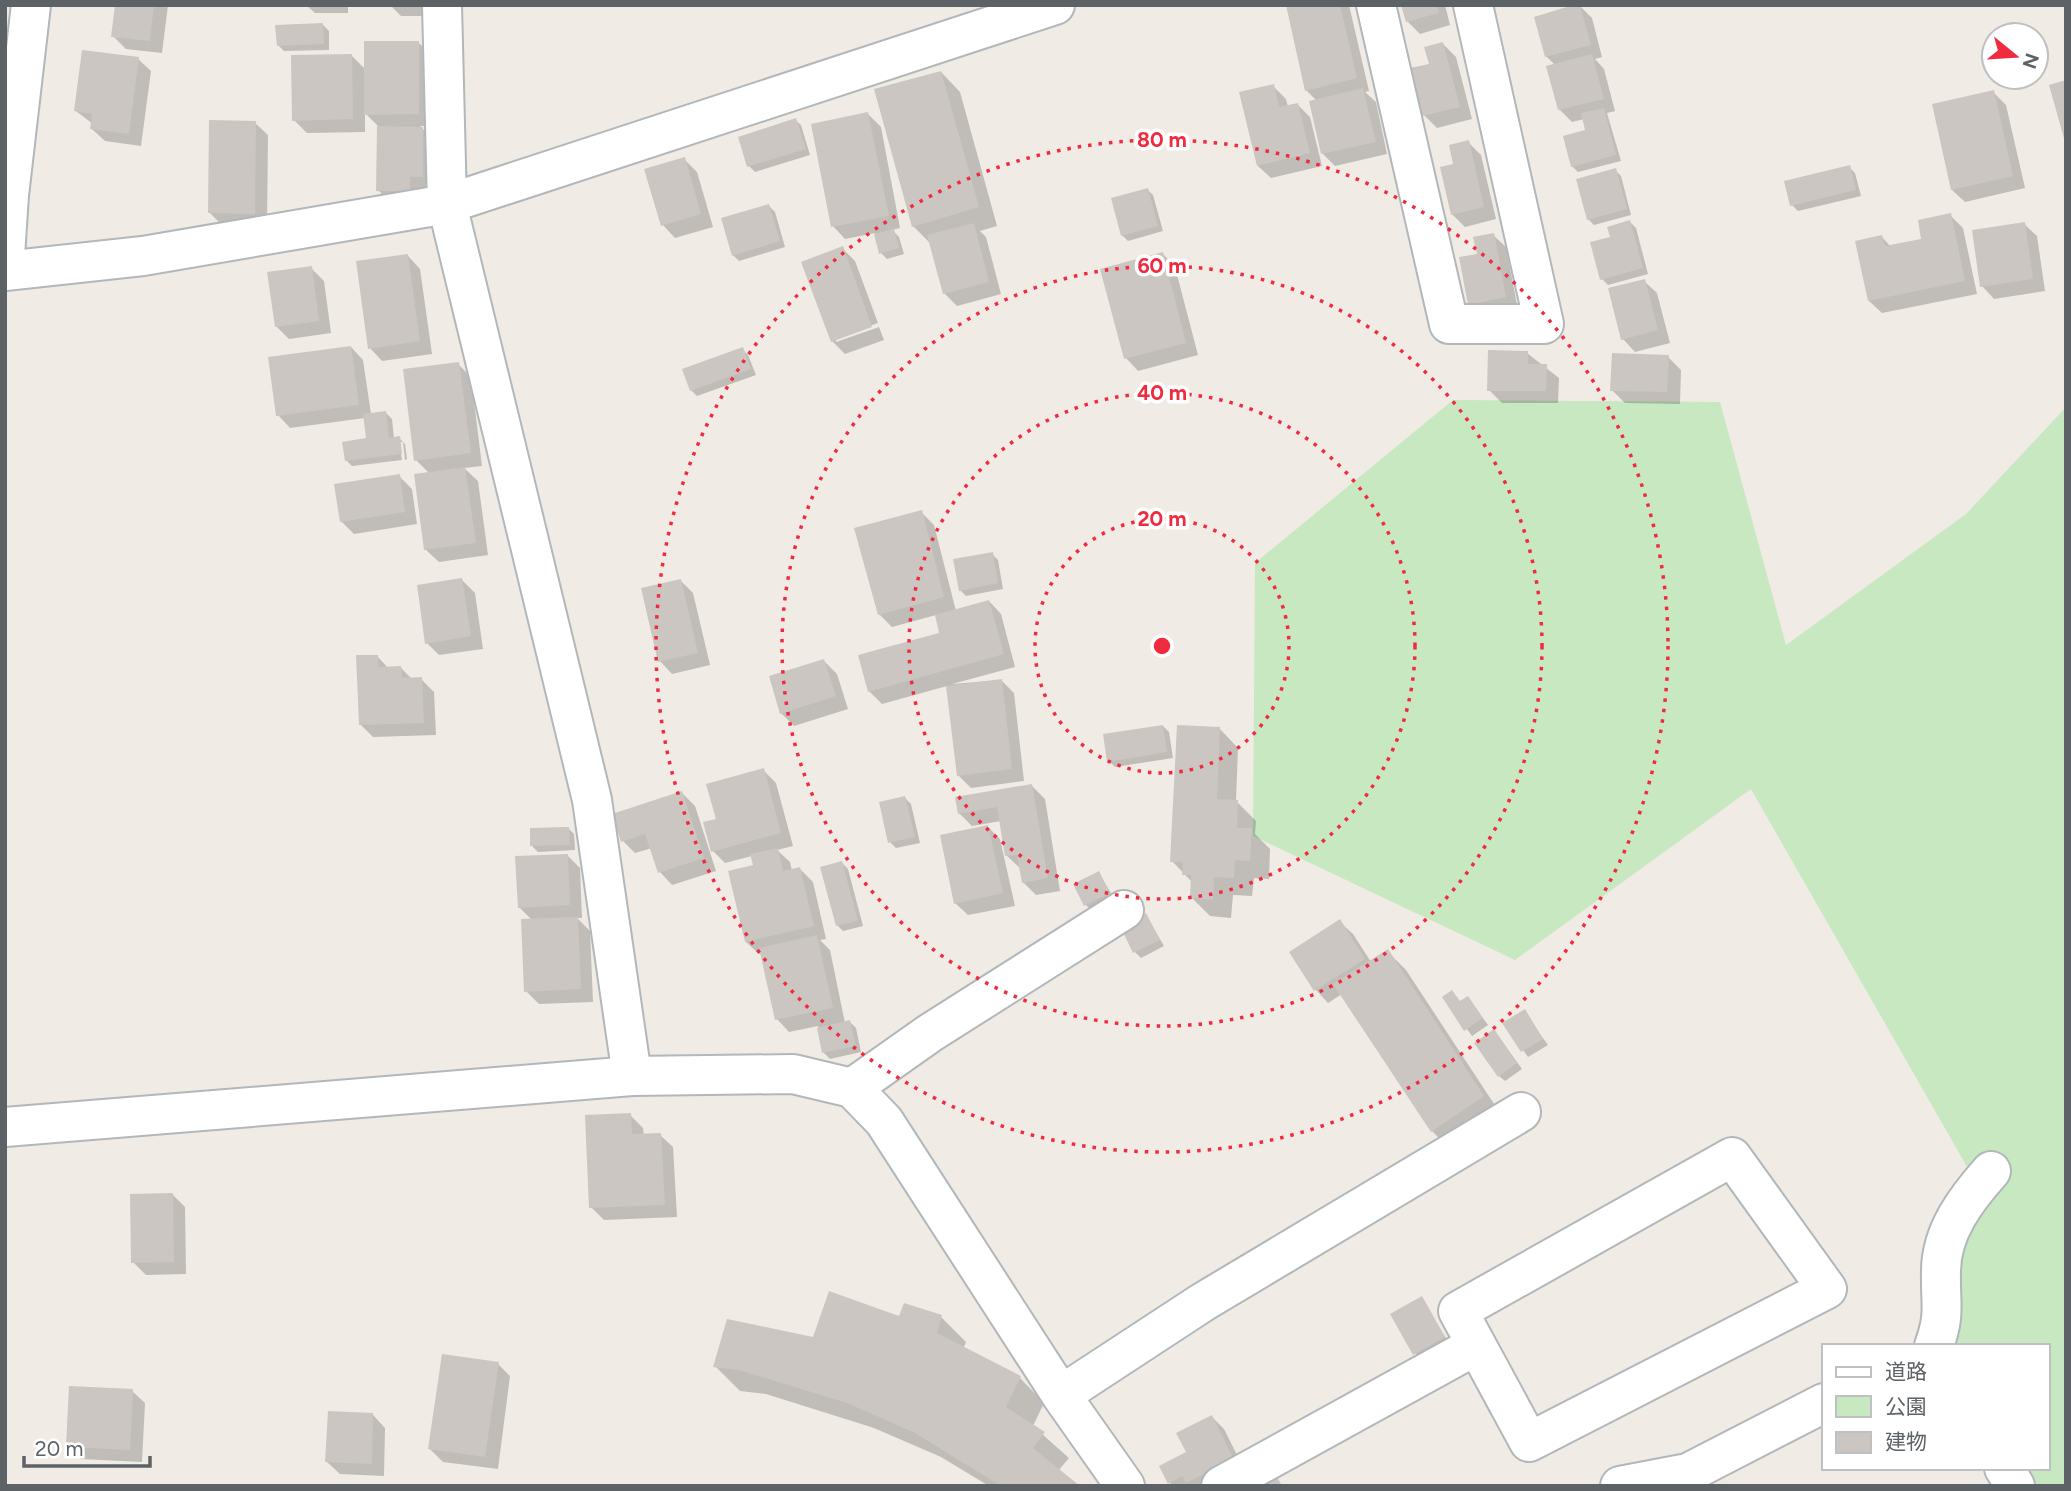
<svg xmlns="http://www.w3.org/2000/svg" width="2071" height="1491" font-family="Figtree,'Noto Sans JP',sans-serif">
	<rect width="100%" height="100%" fill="#f0ebe5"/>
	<!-- green -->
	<path fill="#c8e8c1" d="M 1453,400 L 1720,402 L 1786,645 L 1966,514 L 2066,407 L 2066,1486 L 2010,1486 L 2001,1468 L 2048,1468 L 2048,1346 L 1937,1346 L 1970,1172 L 1751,789 L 1515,960 L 1253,836 L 1255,563 Z"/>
	<!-- shadow -->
	<path fill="#0003" d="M 117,5 L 168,5 L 162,53 L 126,49 L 113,36 Z
		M 306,5 L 348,5 L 348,13 L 315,13 Z
		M 390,5 L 433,5 L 433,16 L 401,16 Z
		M 1287,5 L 1349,5 L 1369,91 L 1365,92 L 1376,102 L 1387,154 L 1335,166 L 1323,154 L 1317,101 L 1306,90 Z
		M 1403,5 L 1445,5 L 1450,25 L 1420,34 L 1407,21 Z
		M 1579,5 L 1592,18 L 1602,57 L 1595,59 L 1604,69 L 1615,111 L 1607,113 L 1621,161 L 1578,172 L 1572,166 L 1587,132 L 1584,119 L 1572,122 L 1559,109 L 1555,65 L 1546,56 Z
		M 323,25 L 329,31 L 329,50 L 284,51 L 278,45 Z
		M 418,42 L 431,55 L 431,126 L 420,126 L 435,141 L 435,189 L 391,203 L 378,190 L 378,126 L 365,113 L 365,132 L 307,133 L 294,120 L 351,55 L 366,70 Z
		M 1443,44 L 1456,57 L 1472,119 L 1437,128 L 1424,115 L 1431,65 Z
		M 138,59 L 151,71 L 141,146 L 105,141 L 92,129 L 93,124 L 76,111 Z
		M 941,72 L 960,92 L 997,226 L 980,231 L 986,237 L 1001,294 L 957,306 L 944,293 L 931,244 L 913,226 Z
		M 1273,86 L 1286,99 L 1288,107 L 1298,105 L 1310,117 L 1322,166 L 1271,178 L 1258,166 Z
		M 1993,92 L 2006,105 L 2025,188 L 1965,202 L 1952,190 Z
		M 868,114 L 881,127 L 900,228 L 892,230 L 899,237 L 904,254 L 887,259 L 881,253 L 875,233 L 845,239 L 833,226 Z
		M 795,120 L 801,125 L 810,155 L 755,172 L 749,166 Z
		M 255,123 L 268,135 L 267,226 L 222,225 L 209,212 Z
		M 1468,142 L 1481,155 L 1496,219 L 1465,227 L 1452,214 L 1455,165 Z
		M 684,159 L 697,172 L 713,227 L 675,238 L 663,225 Z
		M 1849,167 L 1855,173 L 1861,196 L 1798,211 L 1792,205 Z
		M 1615,170 L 1621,176 L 1631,215 L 1594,225 L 1588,219 Z
		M 1148,190 L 1153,195 L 1163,231 L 1128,241 L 1122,235 Z
		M 769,206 L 775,212 L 785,247 L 739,261 L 733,255 Z
		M 1950,215 L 1963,228 L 1977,294 L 1882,313 L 1869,301 L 1882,237 L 1891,247 L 1923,240 Z
		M 1630,222 L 1636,228 L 1648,274 L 1608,285 L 1602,279 L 1612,238 Z
		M 2024,224 L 2037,236 L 2045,291 L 1994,299 L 1982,286 Z
		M 1493,235 L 1506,247 L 1518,310 L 1482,317 L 1470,304 L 1479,256 Z
		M 842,248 L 855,261 L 878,323 L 836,338 L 836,342 L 879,327 L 884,340 L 845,354 L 832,341 Z
		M 1163,254 L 1175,267 L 1198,355 L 1138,371 L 1126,358 Z
		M 408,256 L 420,269 L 432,354 L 382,361 L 370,348 Z
		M 311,268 L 324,281 L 331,333 L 289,339 L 276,326 Z
		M 1644,281 L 1657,293 L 1670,343 L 1635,352 L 1623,339 Z
		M 351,347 L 363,360 L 371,414 L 386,413 L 392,419 L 394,439 L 399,438 L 405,444 L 407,459 L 405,460 L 403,442 L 399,442 L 402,460 L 352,466 L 346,460 L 368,439 L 365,418 L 290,428 L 278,415 Z
		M 742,349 L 748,355 L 756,375 L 697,396 L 691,390 Z
		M 1527,353 L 1559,378 L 1558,403 L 1502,403 L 1489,390 Z
		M 1668,357 L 1681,370 L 1680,404 L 1625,403 L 1612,390 Z
		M 458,364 L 471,377 L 482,466 L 464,468 L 478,481 L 488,555 L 439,562 L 426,550 L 430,474 L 416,460 Z
		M 399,476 L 412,489 L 417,524 L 354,534 L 341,521 Z
		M 921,512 L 934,525 L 956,611 L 989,601 L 1001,614 L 1015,667 L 952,684 L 1001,680 L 1014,693 L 1024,781 L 971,788 L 958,775 L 947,686 L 882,704 L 869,691 L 941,634 L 936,615 L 892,627 L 879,614 Z
		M 992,554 L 998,560 L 1003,589 L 966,596 L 960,590 Z
		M 462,580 L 475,593 L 483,649 L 439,655 L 427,643 Z
		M 680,580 L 693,593 L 710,665 L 672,674 L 660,661 Z
		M 377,656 L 389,669 L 401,668 L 412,679 L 421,679 L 434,692 L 436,735 L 373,737 L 360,724 Z
		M 824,661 L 837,674 L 848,709 L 794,726 L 781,713 Z
		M 1163,726 L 1169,732 L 1173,758 L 1115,767 L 1109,761 Z
		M 1219,728 L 1238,748 L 1236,801 L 1256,821 L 1255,834 L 1270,849 L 1269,879 L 1254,878 L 1252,896 L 1233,895 L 1231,918 L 1210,916 L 1191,897 L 1192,882 L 1172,861 Z
		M 763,770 L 776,783 L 793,846 L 777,850 L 790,862 L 792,871 L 800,869 L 813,882 L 826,939 L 820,940 L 830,950 L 845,1023 L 850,1022 L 856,1028 L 861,1052 L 830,1059 L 824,1053 L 818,1026 L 789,1032 L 777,1019 L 762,954 L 759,954 L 746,942 L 755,867 L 752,856 L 725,863 L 712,850 L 718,820 Z
		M 1032,786 L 1045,799 L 1060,891 L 1036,895 L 1023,882 L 1020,868 L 1005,854 L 1001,821 L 972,826 L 959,813 Z
		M 682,793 L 695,806 L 716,871 L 672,885 L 660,872 L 652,848 L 635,853 L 623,841 Z
		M 905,798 L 911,804 L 920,843 L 896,848 L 890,842 Z
		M 988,827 L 1000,839 L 1015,906 L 968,915 L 955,903 Z
		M 568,828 L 574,834 L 575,850 L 538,852 L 532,846 Z
		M 568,856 L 580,868 L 582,918 L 577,918 L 590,931 L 593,1002 L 539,1004 L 526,991 L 532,920 L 519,907 Z
		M 842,863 L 848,869 L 863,926 L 843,931 L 837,925 Z
		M 1098,873 L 1115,899 L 1092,911 L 1086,905 Z
		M 1146,915 L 1164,946 L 1141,958 L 1135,952 Z
		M 1340,922 L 1353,934 L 1371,962 L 1387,951 L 1406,970 L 1502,1116 L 1451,1150 L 1432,1131 L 1342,994 L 1328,1003 L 1316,990 L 1292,953 Z
		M 1444,997 L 1461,1003 L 1468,998 L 1488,1025 L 1472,1036 Z
		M 1524,1012 L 1548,1045 L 1528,1057 L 1505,1024 Z
		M 1499,1037 L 1522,1069 L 1505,1081 L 1499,1076 Z
		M 630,1115 L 643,1128 L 644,1136 L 660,1135 L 673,1147 L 677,1217 L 604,1220 L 591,1207 Z
		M 172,1194 L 185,1207 L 186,1274 L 146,1275 L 133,1262 Z
		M 1421,1298 L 1449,1343 L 1420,1359 L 1415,1353 Z
		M 941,1317 L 966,1342 L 963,1349 L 1020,1378 L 1044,1403 L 1033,1426 L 1069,1458 L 1058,1471 L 1075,1486 L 989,1486 L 941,1457 L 874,1428 L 766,1394 L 740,1391 L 715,1366 L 900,1318 Z
		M 498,1364 L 510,1376 L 498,1469 L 443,1462 L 430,1449 Z
		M 132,1391 L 145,1403 L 142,1462 L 80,1459 L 68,1446 Z
		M 373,1415 L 385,1428 L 384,1476 L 340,1474 L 327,1462 Z
		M 1212,1417 L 1224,1429 L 1246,1473 L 1219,1486 L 1173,1486 L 1170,1483 Z"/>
	<!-- building -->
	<path fill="#cbc6c1" d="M 115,5 L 154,5 L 150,41 L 111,37 Z
		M 1286,5 L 1340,5 L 1357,78 L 1305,91 Z
		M 1401,5 L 1437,5 L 1439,13 L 1406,22 Z
		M 1573,5 L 1580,5 L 1591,45 L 1545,57 L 1534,17 Z
		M 323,23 L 324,44 L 277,46 L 275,25 Z
		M 364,41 L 419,41 L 419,114 L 364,115 Z
		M 1443,42 L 1460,107 L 1422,116 L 1410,68 L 1429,64 L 1424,47 Z
		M 82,50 L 139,57 L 129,134 L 90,129 L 92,114 L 74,111 Z
		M 352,54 L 353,119 L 292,121 L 291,55 Z
		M 1592,54 L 1604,99 L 1558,110 L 1546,66 Z
		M 941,71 L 979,207 L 912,227 L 874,89 Z
		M 2066,80 L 2066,142 L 2065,142 L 2049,85 Z
		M 1274,84 L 1279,107 L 1298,103 L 1310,153 L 1257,166 L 1239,92 Z
		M 1363,88 L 1376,142 L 1321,154 L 1309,101 Z
		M 1994,90 L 2013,176 L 1951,190 L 1932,104 Z
		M 1604,108 L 1616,155 L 1571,167 L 1563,136 L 1585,130 L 1581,113 Z
		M 868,112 L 889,216 L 831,227 L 811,124 Z
		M 796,118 L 806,149 L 747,167 L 738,137 Z
		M 209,120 L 256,121 L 255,214 L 208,213 Z
		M 377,126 L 423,127 L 423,177 L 410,177 L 410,191 L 376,191 Z
		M 1469,140 L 1484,207 L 1451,215 L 1440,167 L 1453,164 L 1449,145 Z
		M 685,157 L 701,214 L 661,226 L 644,169 Z
		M 1850,165 L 1856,190 L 1790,206 L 1784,181 Z
		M 1616,168 L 1627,209 L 1587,220 L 1576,179 Z
		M 1148,188 L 1158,226 L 1121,236 L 1111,198 Z
		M 769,204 L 780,241 L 732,256 L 721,218 Z
		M 1951,213 L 1965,281 L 1868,301 L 1855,241 L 1882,235 L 1885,246 L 1921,239 L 1918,220 Z
		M 1630,220 L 1643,268 L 1600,280 L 1590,242 L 1610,237 L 1607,227 Z
		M 2025,222 L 2033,279 L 1980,287 L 1972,230 Z
		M 974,223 L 989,282 L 943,294 L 927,235 Z
		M 894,229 L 899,248 L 879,254 L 874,234 Z
		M 1494,233 L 1506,297 L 1468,305 L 1459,257 L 1477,254 L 1473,237 Z
		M 843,246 L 872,327 L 831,342 L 801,262 Z
		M 1163,252 L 1186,343 L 1124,359 L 1100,269 Z
		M 408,254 L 420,341 L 368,349 L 356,261 Z
		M 312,266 L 319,321 L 275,327 L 267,272 Z
		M 1645,279 L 1658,330 L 1621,340 L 1608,288 Z
		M 351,346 L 359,405 L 276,416 L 268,357 Z
		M 743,347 L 751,369 L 690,391 L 682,369 Z
		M 1488,350 L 1528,351 L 1528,364 L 1547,364 L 1546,391 L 1487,391 Z
		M 1612,353 L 1669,355 L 1667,392 L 1610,391 Z
		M 459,362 L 471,453 L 414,461 L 403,369 Z
		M 386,411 L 389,438 L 400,436 L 402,454 L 345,461 L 342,442 L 366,438 L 363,414 Z
		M 465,467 L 476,543 L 424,550 L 414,474 Z
		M 400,474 L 405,512 L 340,522 L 334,484 Z
		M 922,510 L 944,597 L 878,615 L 854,528 Z
		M 993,552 L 998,583 L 959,591 L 953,559 Z
		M 462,578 L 471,636 L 425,644 L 417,585 Z
		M 681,579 L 698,653 L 658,662 L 641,588 Z
		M 989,600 L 1004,654 L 868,692 L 858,655 L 939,633 L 935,615 Z
		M 356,655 L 378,655 L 378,667 L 401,666 L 402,678 L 422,677 L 424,723 L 359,725 Z
		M 824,659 L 836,696 L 780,714 L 769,676 Z
		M 1002,679 L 1012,769 L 957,776 L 946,686 Z
		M 1163,725 L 1167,752 L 1107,762 L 1103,734 Z
		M 1177,725 L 1220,727 L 1217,799 L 1238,800 L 1237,828 L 1252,828 L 1250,861 L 1235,860 L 1234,878 L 1214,877 L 1213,900 L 1190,898 L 1191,875 L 1182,875 L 1183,862 L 1170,862 Z
		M 764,768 L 781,833 L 711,852 L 703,822 L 716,819 L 706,784 Z
		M 1032,784 L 1048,878 L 1022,883 L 1017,855 L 1005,856 L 997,807 L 958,814 L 955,797 Z
		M 682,791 L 704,858 L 658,873 L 645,834 L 621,842 L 612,814 Z
		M 905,796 L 915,837 L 888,843 L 879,802 Z
		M 988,825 L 1003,893 L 954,904 L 940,835 Z
		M 569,827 L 570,845 L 530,846 L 530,828 Z
		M 778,848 L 783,871 L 800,867 L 814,926 L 745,942 L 728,871 L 753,865 L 750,854 Z
		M 568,854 L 570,905 L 518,908 L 515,856 Z
		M 842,861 L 858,921 L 836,926 L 820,867 Z
		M 1099,871 L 1110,893 L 1084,906 L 1073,884 Z
		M 1146,913 L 1160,940 L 1133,953 L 1120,926 Z
		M 578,917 L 581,989 L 524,992 L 521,919 Z
		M 1340,919 L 1365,959 L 1314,991 L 1289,952 Z
		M 817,935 L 833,1008 L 775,1020 L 759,948 Z
		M 1388,949 L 1484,1096 L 1431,1132 L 1333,984 Z
		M 1452,990 L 1460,1001 L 1468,996 L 1483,1018 L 1464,1031 L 1442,997 Z
		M 1525,1009 L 1543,1039 L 1521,1052 L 1502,1023 Z
		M 850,1020 L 856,1046 L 822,1053 L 817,1028 Z
		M 1494,1029 L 1517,1063 L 1498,1077 L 1474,1043 Z
		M 631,1113 L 632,1134 L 661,1133 L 665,1205 L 589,1208 L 585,1115 Z
		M 173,1193 L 174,1262 L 131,1263 L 130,1194 Z
		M 829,1291 L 899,1316 L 904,1303 L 942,1315 L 937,1333 L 1021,1376 L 1006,1407 L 1045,1432 L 1033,1448 L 1080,1486 L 1001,1486 L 915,1433 L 847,1403 L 739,1370 L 713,1367 L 727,1319 L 813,1337 Z
		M 1422,1296 L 1445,1337 L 1413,1355 L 1390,1314 Z
		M 442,1354 L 499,1362 L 485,1457 L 428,1449 Z
		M 69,1386 L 133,1389 L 130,1450 L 66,1447 Z
		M 328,1411 L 373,1413 L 372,1464 L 325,1462 Z
		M 1212,1415 L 1234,1460 L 1186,1483 L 1182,1476 L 1168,1484 L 1159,1466 L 1186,1452 L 1176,1433 Z
		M 1275,1473 L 1282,1486 L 1253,1486 Z"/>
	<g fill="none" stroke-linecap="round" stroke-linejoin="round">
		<!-- street casing -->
		<g stroke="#b2b7ba" stroke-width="42">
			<path id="street" d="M 442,5 L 447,204 L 592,800 L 632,1076
				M 1376,5 L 1449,324 L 1544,324 L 1473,5
				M 5,256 L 9,195 L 31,5
				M 5,271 L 143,256 L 447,204 L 1055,5
				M 852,1088 L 930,1033 L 1124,910
				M 5,1127 L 632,1076 L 793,1074 L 852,1088 L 884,1121 L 1061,1395 L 1125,1486
				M 1732,1157 L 1827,1289 L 1529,1442 L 1458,1311 Z
				M 1934,1346 C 1946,1313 1940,1304 1941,1271 C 1941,1232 1966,1199 1991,1171
				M 1061,1395 L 1203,1302 L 1521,1112
				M 2004,1468 L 2015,1486
				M 1221,1486 L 1475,1346
				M 1620,1486 L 1688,1473 L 1824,1403"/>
		</g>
		<!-- street -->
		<use href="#street" stroke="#fff" stroke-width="38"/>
	</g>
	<!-- distance rings -->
	<g fill="none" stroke="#f02b3f" stroke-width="3.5" stroke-dasharray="3.5 7">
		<circle cx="1162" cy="646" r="127"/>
		<circle cx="1162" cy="646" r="253"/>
		<circle cx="1162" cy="646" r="380"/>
		<circle cx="1162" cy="646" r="506"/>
	</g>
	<circle cx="1162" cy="646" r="10" fill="#f02b3f" stroke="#fff" stroke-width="3.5"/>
	<g font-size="21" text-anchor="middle" font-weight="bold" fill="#f02b3f" stroke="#fff" stroke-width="7" stroke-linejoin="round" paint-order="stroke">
		<text x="1162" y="147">80 m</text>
		<text x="1162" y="273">60 m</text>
		<text x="1162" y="400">40 m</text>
		<text x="1162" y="526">20 m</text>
	</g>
	<!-- border -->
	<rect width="2071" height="1491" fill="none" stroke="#5d6266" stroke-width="14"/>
	<!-- legend -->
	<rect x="1822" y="1344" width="228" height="126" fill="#ffffff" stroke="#bec0c2" stroke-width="2"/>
	<rect x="1836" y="1367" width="35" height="10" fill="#ffffff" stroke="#bec0c2" stroke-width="2"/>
	<text x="1885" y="1379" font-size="21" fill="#5d6266">道路</text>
	<rect x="1836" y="1396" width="35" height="21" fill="#c8e8c1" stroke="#bec0c2" stroke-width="2"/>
	<text x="1885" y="1414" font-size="21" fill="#5d6266">公園</text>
	<rect x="1836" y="1432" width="35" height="21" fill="#cbc6c1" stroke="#bec0c2" stroke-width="2"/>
	<text x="1885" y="1449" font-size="21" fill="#5d6266">建物</text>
	<!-- north arrow -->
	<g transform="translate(2015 56) rotate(108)"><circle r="33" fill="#ffffff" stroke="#bec0c2" stroke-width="2"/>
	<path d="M0-5L12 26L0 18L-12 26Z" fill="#f02b3f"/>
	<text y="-10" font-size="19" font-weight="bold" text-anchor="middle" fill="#5d6266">N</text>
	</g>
	<!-- scale -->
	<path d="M24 1456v10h126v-10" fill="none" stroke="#5d6266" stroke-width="3.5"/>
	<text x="35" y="1456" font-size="21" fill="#5d6266" stroke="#ffffff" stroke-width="5" paint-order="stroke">20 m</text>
</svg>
